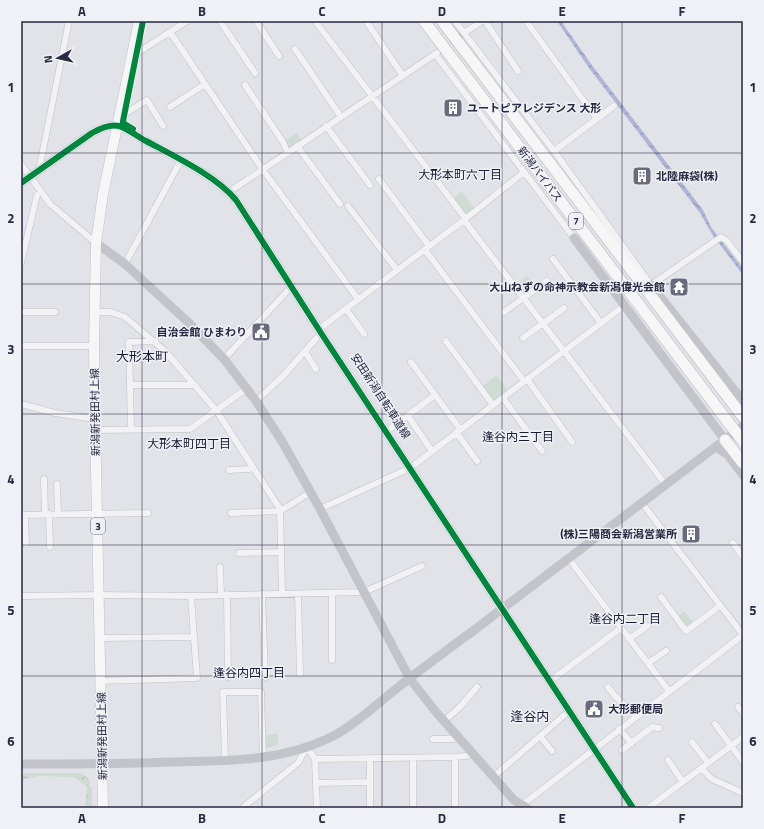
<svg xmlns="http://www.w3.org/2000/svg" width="764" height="829" font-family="'Titillium Web','Noto Sans JP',sans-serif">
	<defs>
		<pattern id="forest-crowns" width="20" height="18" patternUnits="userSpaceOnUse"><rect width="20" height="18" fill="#d0dbd3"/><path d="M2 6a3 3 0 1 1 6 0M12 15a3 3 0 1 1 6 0" fill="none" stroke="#b3bcb6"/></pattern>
		<pattern id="water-waves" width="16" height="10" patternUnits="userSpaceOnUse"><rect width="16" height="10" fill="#afb5d4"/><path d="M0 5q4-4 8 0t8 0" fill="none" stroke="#8e93ae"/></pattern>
	</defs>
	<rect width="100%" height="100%" fill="#e2e3e8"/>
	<!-- green -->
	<path fill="#d0dbd3" d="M 297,133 L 303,143 L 290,152 L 283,142 Z
		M 462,192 L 476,210 L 466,217 L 452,199 Z
		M 527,276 L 536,288 L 524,297 L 515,285 Z
		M 497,375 L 509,392 L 493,404 L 480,388 Z
		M 684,611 L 695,624 L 687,630 L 676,617 Z
		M 278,734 L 278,745 L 263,749 L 263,735 Z"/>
	<!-- forest -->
	<path fill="url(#forest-crowns)" d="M 21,773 L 82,773 L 90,781 L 90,787 L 92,787 L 92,808 L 85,808 L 87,787 L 74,777 L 39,776 L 21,780 Z"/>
	<!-- water -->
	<path fill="url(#water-waves)" d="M 557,21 L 561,21 L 591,64 L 703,210 L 711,227 L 743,269 L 743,275 L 712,234 L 700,213 L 589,68 Z"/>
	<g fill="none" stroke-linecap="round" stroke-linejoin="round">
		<!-- street-tunnel -->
		<path stroke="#bdbec7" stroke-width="6" stroke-dasharray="6 3" stroke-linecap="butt" d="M 437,53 L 464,33"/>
		<!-- street casing -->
		<g stroke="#bfc0c6" stroke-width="7">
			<path id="street" d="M 220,21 L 255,73
				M 256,21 L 279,56
				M 315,21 L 465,218
				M 366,21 L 403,76
				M 455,21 L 554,151 L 651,285 L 721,237 L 727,241 L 743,262
				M 485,21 L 518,71
				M 526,21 L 597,119
				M 170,32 L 263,170 L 358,299
				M 464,33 L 482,21
				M 295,49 L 341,117
				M 435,54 L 574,238
				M 131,57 L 187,21
				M 245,85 L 283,142 L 288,153
				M 170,107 L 205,84
				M 120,117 L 147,100 L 163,126
				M 326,126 L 370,185
				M 297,146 L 340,204
				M 554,151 L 614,106
				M 21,164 L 50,204 L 96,243
				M 39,170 L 69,21
				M 379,179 L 429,246
				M 229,192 L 437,53
				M 348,206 L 397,270
				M 464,220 L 666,485
				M 425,250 L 524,381
				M 553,259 L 601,323
				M 21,263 L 37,195
				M 125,264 L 181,160
				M 346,309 L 364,334
				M 21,312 L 55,312
				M 95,312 L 111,312 L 125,317 L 165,351 L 216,410 L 280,509 L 282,593
				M 504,312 L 547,281
				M 319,329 L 464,220 L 524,172
				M 523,338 L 564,308
				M 446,341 L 493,405
				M 21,346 L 94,346
				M 305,352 L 316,369
				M 224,359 L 292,286
				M 411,362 L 460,429
				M 527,379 L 572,442
				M 130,385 L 195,385
				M 503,398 L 542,451
				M 256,401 L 283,376 L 321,333
				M 21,404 L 55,413 L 95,419
				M 408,416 L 432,451
				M 131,429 L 129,342 L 155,341
				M 96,430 L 190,429 L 246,389
				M 386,432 L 435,395
				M 456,432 L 477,461
				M 229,470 L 249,469 L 253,467
				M 44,479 L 45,514
				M 57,484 L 58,513
				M 642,503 L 743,635
				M 320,509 L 410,468 L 625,305
				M 231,513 L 280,511 L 311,492
				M 49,514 L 50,547
				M 21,515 L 148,513
				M 25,515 L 26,544
				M 733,543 L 743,557
				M 239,553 L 281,552
				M 569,559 L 669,691
				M 220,567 L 221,595
				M 227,594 L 228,677
				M 262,594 L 265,677
				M 298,594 L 300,674
				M 332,594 L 332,660
				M 21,596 L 99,595 L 191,596 L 364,592 L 422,566
				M 661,597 L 686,631 L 720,606
				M 100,638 L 194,637
				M 629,639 L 647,626
				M 648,663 L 666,651
				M 101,681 L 197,678 L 191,596
				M 550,681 L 621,628
				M 608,687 L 614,695 L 636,716
				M 738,707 L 743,713
				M 444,721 L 460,707 L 477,687
				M 715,724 L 743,762
				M 619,729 L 632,743
				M 540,736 L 552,751
				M 433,739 L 453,739 L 457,736
				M 692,742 L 708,763
				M 622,750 L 652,727 L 659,728
				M 455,757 L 455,808
				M 370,758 L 370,808
				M 413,758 L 413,808
				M 315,759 L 455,757 L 474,755
				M 668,760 L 683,782
				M 225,761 L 223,692 L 261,692 L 263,758
				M 701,768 L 712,779 L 743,793
				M 493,777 L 569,711
				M 316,783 L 370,782
				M 522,805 L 743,635
				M 242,808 L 298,763 L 307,747 L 315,759 L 317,808
				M 648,808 L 743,737"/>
		</g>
		<!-- primary casing -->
		<g stroke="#bebfc6" stroke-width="11">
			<path id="primary" d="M 103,808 L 95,419 L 94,346 L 96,243 L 103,194 L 139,21"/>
		</g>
		<!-- highway casing -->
		<g stroke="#b4b5bd" stroke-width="12">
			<path id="highway" d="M 424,21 L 728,422
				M 442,21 L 743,417
				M 725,440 L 743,463"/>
		</g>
		<!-- street -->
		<use href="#street" stroke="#f2f2f4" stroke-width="6"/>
		<!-- secondary -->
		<path stroke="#c3c3ca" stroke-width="9" d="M 21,183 L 92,133 C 99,129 110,124 119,126 C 127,128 138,137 146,141 C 174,156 216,176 236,200 L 321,333 L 633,808
			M 574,238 L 725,440
			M 96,243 L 125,264 L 189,323 L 224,359 L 256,401 L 283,443 L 320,509 L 410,679 L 436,712 L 514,800 L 527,808
			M 651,285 L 743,401
			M 716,447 L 728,455 L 743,475
			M 21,764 C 71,764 120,764 170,762 C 226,761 284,762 335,735 C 357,723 376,705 396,689 C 421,669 447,650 473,631 L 743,426"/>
		<!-- primary -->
		<use href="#primary" stroke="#f6f6f7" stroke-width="10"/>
		<!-- highway -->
		<use href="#highway" stroke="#f6f6f7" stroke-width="11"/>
		<!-- highway-bridge casing -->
		<g stroke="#b4b5bd" stroke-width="12" stroke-linecap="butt">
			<path id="highway-bridge" d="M 728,422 L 743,441"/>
		</g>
		<!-- highway-bridge -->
		<use href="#highway-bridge" stroke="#f6f6f7" stroke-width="11"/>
		<!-- cycleway casing -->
		<g stroke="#f0f0f7" stroke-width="8">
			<path id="cycleway" d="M 133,129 L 123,123 L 123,121 L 143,21
				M 21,183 L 92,133 C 99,129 110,124 119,126 C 127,128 138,137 146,141 C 174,156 216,176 236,200 L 321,333 L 633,808"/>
		</g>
		<!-- cycleway -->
		<use href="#cycleway" stroke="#00873e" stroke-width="6"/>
	</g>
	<!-- grid -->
	<path fill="none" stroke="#282942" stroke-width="1" stroke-opacity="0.55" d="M 142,21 L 142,808M 262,21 L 262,808M 382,21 L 382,808M 502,21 L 502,808M 622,21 L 622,808M 21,153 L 743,153M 21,284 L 743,284M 21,414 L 743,414M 21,545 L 743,545M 21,676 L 743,676"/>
	<!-- icons -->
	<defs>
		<g id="building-square" transform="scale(1)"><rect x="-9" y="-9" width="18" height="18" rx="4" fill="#696a7c" stroke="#f0f0f7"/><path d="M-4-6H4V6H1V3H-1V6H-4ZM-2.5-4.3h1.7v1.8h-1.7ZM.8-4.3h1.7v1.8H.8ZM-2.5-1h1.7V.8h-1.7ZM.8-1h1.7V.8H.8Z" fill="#fff"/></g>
		<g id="temple-square" transform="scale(1)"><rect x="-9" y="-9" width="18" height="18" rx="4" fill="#696a7c" stroke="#f0f0f7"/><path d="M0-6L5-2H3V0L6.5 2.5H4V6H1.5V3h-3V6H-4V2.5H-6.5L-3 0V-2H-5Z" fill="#fff"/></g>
		<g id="civic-square" transform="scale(1)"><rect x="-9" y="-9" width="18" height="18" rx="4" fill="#696a7c" stroke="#f0f0f7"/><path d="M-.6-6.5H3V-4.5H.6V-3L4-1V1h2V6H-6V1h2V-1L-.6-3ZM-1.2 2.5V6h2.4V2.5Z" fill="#fff"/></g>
	</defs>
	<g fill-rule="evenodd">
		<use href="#building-square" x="453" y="108"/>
		<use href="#building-square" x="642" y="176"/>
		<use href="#temple-square" x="679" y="287"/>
		<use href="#civic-square" x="261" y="332"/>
		<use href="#building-square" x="691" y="534"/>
		<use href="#civic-square" x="594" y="709"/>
	</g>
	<g text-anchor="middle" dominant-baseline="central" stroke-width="3" stroke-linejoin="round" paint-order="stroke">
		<!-- shield labels -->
		<g fill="#f0f0f7" stroke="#646578" stroke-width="1">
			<rect x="569" y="213" width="14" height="16" rx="3"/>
			<rect x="91" y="518" width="14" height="16" rx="3"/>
		</g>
		<g font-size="10" font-weight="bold" fill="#282942">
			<text x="576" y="221">7</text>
			<text x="98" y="526">3</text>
		</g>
		<!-- poi labels -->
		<g font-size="11" font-weight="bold" fill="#282942" stroke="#f0f0f7" text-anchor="start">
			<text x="467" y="108">ユートピアレジデンス 大形</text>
			<text x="656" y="176">北陸麻袋(株)</text>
			<text x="665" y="287" text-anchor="end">大山ねずの命神示教会新潟偉光会館</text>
			<text x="247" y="332" text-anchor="end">自治会館 ひまわり</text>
			<text x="677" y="534" text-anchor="end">(株)三陽商会新潟営業所</text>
			<text x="608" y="709">大形郵便局</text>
		</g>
		<!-- street labels -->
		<g font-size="11" fill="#282942" stroke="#f0f0f7">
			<text transform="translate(540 174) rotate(53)">新潟バイパス</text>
			<text transform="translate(381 396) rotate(57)">安田新潟自転車道線</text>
			<text transform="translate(95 412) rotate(-91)">新潟新発田村上線</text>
			<text transform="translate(102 736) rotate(-91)">新潟新発田村上線</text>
		</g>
		<!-- neighbourhood labels -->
		<g font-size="12" fill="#1a1a33" stroke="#f0f0f7">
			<text x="460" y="174">大形本町六丁目</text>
			<text x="518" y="436">逢谷内三丁目</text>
			<text x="189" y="443">大形本町四丁目</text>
			<text x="625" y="618">逢谷内二丁目</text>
			<text x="249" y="672">逢谷内四丁目</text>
		</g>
		<!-- quarter labels -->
		<g font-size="13" fill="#1a1a33" stroke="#f0f0f7">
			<text x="142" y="356">大形本町</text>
			<text x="530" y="716">逢谷内</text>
		</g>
	</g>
	<!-- border -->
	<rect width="764" height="829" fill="none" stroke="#f0f0f7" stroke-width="44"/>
	<!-- north arrow -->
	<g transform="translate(58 58) rotate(262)" stroke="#f0f0f7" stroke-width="3" paint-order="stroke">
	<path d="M0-3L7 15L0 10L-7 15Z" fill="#282942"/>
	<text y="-6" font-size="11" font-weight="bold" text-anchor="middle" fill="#282942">N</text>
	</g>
	<rect x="22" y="22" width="720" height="785" fill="none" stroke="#282942" stroke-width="1.5"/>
	<g font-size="13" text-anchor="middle" font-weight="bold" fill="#282942">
		<text x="82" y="16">A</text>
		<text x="202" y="16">B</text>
		<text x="322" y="16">C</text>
		<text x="442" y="16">D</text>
		<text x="562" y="16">E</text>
		<text x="682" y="16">F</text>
		<text x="11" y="92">1</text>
		<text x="753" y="92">1</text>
		<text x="11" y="223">2</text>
		<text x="753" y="223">2</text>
		<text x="11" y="354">3</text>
		<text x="753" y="354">3</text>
		<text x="11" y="484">4</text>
		<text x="753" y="484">4</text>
		<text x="11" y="615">5</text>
		<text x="753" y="615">5</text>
		<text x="11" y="746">6</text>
		<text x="753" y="746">6</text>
		<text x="82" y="823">A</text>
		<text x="202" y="823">B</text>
		<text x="322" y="823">C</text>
		<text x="442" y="823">D</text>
		<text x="562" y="823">E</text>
		<text x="682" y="823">F</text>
	</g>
</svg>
